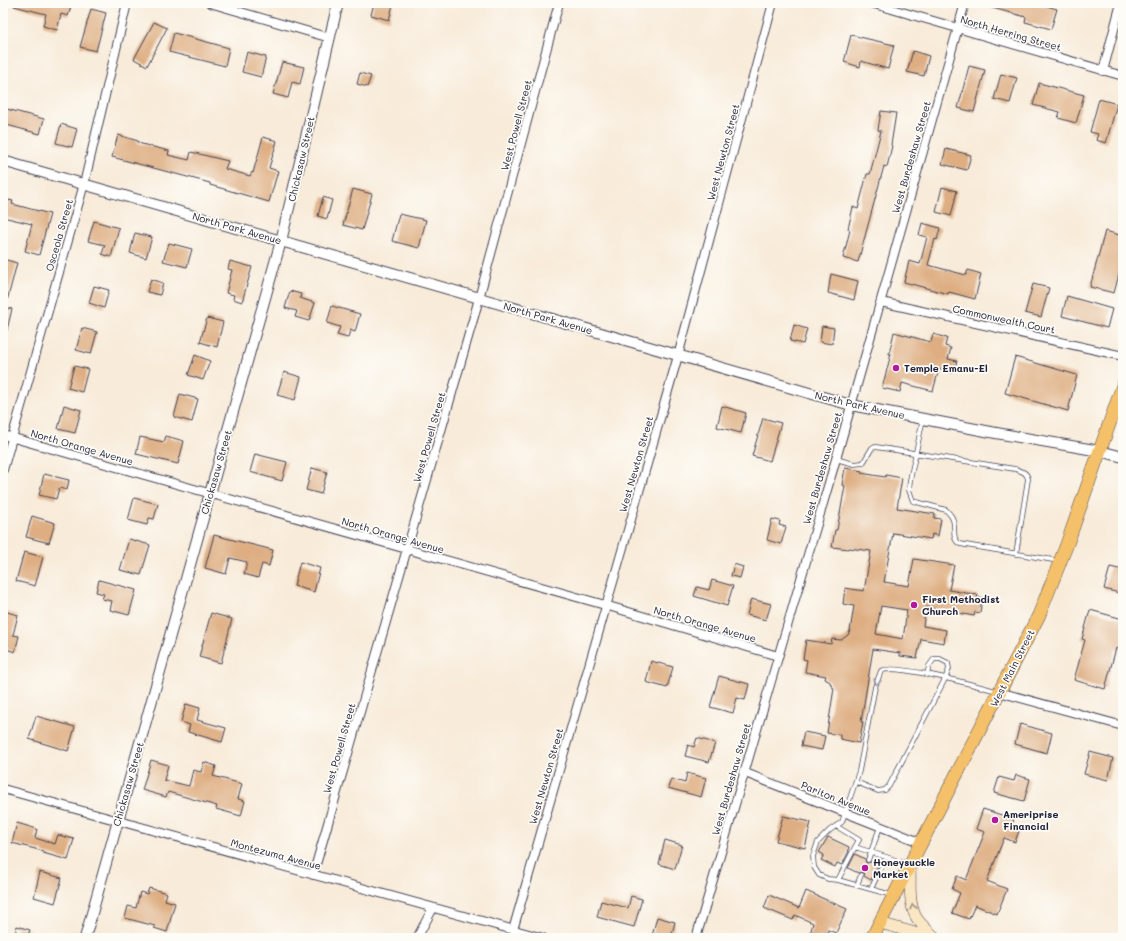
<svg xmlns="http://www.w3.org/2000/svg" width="1126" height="941" font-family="Mali,sans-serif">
	<rect width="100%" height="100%" fill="#fdfcf7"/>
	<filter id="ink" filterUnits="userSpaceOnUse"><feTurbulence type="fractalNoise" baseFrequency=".025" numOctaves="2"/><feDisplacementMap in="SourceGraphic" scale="8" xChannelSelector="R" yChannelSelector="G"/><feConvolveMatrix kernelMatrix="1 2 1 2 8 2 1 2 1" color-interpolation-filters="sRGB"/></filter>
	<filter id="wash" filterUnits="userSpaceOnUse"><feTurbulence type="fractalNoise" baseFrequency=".012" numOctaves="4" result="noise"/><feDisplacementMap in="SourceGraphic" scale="16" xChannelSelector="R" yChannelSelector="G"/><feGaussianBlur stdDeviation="0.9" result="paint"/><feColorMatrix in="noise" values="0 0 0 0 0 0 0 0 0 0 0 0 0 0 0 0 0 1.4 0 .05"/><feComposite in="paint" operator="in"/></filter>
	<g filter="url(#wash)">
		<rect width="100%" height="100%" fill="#f8ebd9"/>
		<g id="blocks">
			<!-- building -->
			<path fill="#deae82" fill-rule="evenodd" d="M 14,3 L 72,3 L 68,16 L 61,14 L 57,30 L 43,26 L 46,14 L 14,6 Z
				M 374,3 L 387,3 L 393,5 L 389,20 L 371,15 Z
				M 985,3 L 1036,3 L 1057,9 L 1051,29 L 1025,22 L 1026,17 L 985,6 Z
				M 91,9 L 106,13 L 96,51 L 80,47 Z
				M 154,22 L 167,28 L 147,66 L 134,59 Z
				M 174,33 L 229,48 L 225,66 L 169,52 Z
				M 851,35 L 894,45 L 888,69 L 861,61 L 860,67 L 844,62 Z
				M 913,51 L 929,56 L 924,76 L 907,72 Z
				M 247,52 L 266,57 L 261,77 L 242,72 Z
				M 282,62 L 304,67 L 300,84 L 292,82 L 288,98 L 273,94 Z
				M 969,66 L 985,70 L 974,112 L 958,108 Z
				M 360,73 L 371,76 L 367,87 L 357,84 Z
				M 1001,74 L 1017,78 L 1010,103 L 994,99 Z
				M 1039,83 L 1084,95 L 1076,123 L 1058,118 L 1060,112 L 1033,105 Z
				M 1099,99 L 1117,104 L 1106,143 L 1096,140 L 1098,134 L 1090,132 Z
				M 3,108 L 44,119 L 40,134 L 3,124 Z
				M 881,111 L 896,113 L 891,145 L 892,146 L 887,167 L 884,166 L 858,262 L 843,258 L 850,230 L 848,229 L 853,207 L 858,209 L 867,174 L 870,174 L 881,131 L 878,130 Z
				M 61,124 L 77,129 L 72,147 L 56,143 Z
				M 118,135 L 138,141 L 138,143 L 169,151 L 168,155 L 189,160 L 191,152 L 228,161 L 225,169 L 250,176 L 252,172 L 253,173 L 263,137 L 277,141 L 269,168 L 278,171 L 269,202 L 210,185 L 210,183 L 112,157 Z
				M 946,149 L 971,155 L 967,170 L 942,164 Z
				M 942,187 L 957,191 L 951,216 L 936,212 Z
				M 353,189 L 372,194 L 362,230 L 343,225 Z
				M 323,197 L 332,200 L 327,219 L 318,216 Z
				M 3,199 L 13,201 L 12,204 L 50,214 L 39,255 L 25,251 L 32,224 L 3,217 Z
				M 399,214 L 426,220 L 419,248 L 392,241 Z
				M 94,221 L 119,228 L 111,257 L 102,254 L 105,245 L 88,241 Z
				M 922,223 L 940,228 L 937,240 L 935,239 L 928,265 L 966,275 L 968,270 L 981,274 L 975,299 L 949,292 L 948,294 L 904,282 L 909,261 L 920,264 L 927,237 L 919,235 Z
				M 1105,231 L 1123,236 L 1123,259 L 1114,293 L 1090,287 Z
				M 135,233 L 152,237 L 146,258 L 130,253 Z
				M 169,243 L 192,249 L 187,267 L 163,261 Z
				M 3,259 L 17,263 L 6,305 L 3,305 Z
				M 230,261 L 252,267 L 242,302 L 233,299 L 234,295 L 226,293 L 232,270 L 228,269 Z
				M 831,274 L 858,281 L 854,300 L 828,293 Z
				M 151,279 L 163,283 L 160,295 L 147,292 Z
				M 1033,284 L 1049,288 L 1041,317 L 1025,313 Z
				M 94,286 L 109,290 L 104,308 L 89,303 Z
				M 290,291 L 301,294 L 300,298 L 315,303 L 309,321 L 295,317 L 297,311 L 285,308 Z
				M 1067,296 L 1112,309 L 1107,328 L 1062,316 Z
				M 332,306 L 360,314 L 355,332 L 350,330 L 348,338 L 337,335 L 340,327 L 327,323 Z
				M 3,307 L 12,309 L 6,334 L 3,334 Z
				M 207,318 L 223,322 L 217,347 L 200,342 Z
				M 794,325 L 807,329 L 803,344 L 790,341 Z
				M 822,326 L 834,328 L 832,344 L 820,342 Z
				M 82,328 L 97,332 L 91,354 L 76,350 Z
				M 894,332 L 931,342 L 933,334 L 947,338 L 945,346 L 951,348 L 948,359 L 957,361 L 953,373 L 939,369 L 933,391 L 902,383 L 900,392 L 882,388 L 891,354 L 889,354 Z
				M 195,355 L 210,361 L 203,380 L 188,375 Z
				M 1015,357 L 1077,375 L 1068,411 L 1005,393 Z
				M 74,366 L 88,369 L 82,392 L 68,388 Z
				M 284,372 L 301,377 L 295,400 L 277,395 Z
				M 180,394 L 198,399 L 192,422 L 174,417 Z
				M 64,405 L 81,410 L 75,433 L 58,429 Z
				M 722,406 L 746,413 L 741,433 L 717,427 Z
				M 763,418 L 781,423 L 770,461 L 752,456 Z
				M 166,436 L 184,441 L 178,464 L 136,454 L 140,437 L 164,442 Z
				M 255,454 L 287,462 L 282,481 L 250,472 Z
				M 312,468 L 327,472 L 321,494 L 306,490 Z
				M 845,468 L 862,471 L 861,473 L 885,477 L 886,475 L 902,478 L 897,508 L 935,514 L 934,518 L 941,519 L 938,536 L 932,534 L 931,539 L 893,533 L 884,582 L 909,586 L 914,559 L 954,565 L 949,590 L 978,595 L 977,598 L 982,598 L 980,613 L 975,612 L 974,616 L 926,607 L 923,626 L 946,630 L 944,643 L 921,639 L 917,658 L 900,656 L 900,653 L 873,649 L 861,722 L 863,722 L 859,743 L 840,739 L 840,735 L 827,733 L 834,688 L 832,687 L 830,682 L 825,679 L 826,676 L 805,672 L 807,660 L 803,659 L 806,640 L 831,644 L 832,639 L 841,640 L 848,635 L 850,631 L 854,606 L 843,604 L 845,588 L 864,591 L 871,551 L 849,548 L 849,549 L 832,547 L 835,530 L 837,530 L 845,486 L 842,485 ZM 881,606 L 907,610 L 903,639 L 876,634 Z
				M 44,474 L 69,480 L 67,490 L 59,488 L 56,499 L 39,495 Z
				M 134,498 L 158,504 L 154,519 L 149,518 L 147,525 L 128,520 Z
				M 32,516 L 55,523 L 49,543 L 26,537 Z
				M 772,519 L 780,521 L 779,525 L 786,527 L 781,544 L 767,540 Z
				M 214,535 L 273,550 L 269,566 L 262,564 L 258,578 L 244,574 L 247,562 L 230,558 L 226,574 L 205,568 Z
				M 129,539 L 150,545 L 141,575 L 120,570 Z
				M 24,552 L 43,557 L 35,586 L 16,581 Z
				M 300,562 L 320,568 L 314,592 L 294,586 Z
				M 734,564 L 743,567 L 740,578 L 731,576 Z
				M 1110,567 L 1123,570 L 1123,594 L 1104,589 Z
				M 99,580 L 136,590 L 129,615 L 110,610 L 112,601 L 102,599 L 104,594 L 96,592 Z
				M 712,580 L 733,586 L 727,606 L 694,596 L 697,587 L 709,590 Z
				M 751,599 L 771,604 L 766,620 L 747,615 Z
				M 1090,610 L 1123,619 L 1123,650 L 1116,648 L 1105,689 L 1074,680 L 1085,640 L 1082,639 Z
				M 3,611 L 18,615 L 13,635 L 19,636 L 15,652 L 3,648 Z
				M 211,613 L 232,619 L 221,663 L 199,657 Z
				M 651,661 L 673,667 L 667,688 L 646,682 Z
				M 719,676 L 749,684 L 745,700 L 737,698 L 733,713 L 710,707 Z
				M 186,704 L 200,708 L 197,720 L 226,728 L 222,742 L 188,732 L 190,725 L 181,722 Z
				M 36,716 L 75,727 L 68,751 L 29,739 Z
				M 1020,724 L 1052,733 L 1047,753 L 1015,744 Z
				M 804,732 L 825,736 L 822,750 L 801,746 Z
				M 697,738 L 715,743 L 709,762 L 685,756 L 688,745 L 694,747 Z
				M 1090,752 L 1113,758 L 1108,780 L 1084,774 Z
				M 151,760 L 168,765 L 164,780 L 189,786 L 193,770 L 201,772 L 204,762 L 216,766 L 213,776 L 242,784 L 238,799 L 245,801 L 241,816 L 216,809 L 217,806 L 168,792 L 166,797 L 142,790 Z
				M 687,773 L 706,778 L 701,797 L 668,788 L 671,779 L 685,783 Z
				M 1016,775 L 1030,779 L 1024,801 L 994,793 L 999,777 L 1014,781 Z
				M 983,809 L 1014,819 L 1012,825 L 1020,828 L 1015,842 L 1004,838 L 987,881 L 1007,889 L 997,914 L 975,905 L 969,919 L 952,913 L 960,893 L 952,889 L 957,876 L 966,880 L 985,832 L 976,829 Z
				M 783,816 L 811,822 L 805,848 L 776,841 Z
				M 17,823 L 37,829 L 35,838 L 55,844 L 58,835 L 74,839 L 68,860 L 43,853 L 43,851 L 12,843 Z
				M 828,837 L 849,847 L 848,850 L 849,851 L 842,865 L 837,863 L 835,867 L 821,860 L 824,855 L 819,852 Z
				M 665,840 L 682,845 L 675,869 L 659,864 Z
				M 855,854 L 865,859 L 866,863 L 871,862 L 878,866 L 871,880 L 864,876 L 863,872 L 858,873 L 848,868 Z
				M 40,872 L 62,878 L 55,903 L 34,897 Z
				M 149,888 L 167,893 L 165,900 L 175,903 L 167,932 L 154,928 L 155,926 L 125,918 L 128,906 L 136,908 L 140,892 L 147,894 Z
				M 806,891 L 847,909 L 836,933 L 828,930 L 825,938 L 809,938 L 813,923 L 795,915 L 793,920 L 764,908 L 769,895 L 799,908 Z
				M 631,896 L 642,899 L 634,927 L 597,917 L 601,901 L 628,908 Z
				M 657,917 L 675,922 L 671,938 L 658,938 L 652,936 Z
				M 17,926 L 30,930 L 27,938 L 14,938 Z"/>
		</g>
	</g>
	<g filter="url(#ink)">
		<use href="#blocks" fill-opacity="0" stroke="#424053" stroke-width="1"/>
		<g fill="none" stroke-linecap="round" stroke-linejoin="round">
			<!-- service casing -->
			<g stroke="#424053" stroke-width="5.5">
				<path id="service" d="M 923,419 L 910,480 L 909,490 L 913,501 L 946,510 C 949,513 952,516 953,520 C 956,528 951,539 960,544 L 1059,561
					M 836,459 L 854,464 L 863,463 L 872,448 L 876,447 L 1015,469 C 1021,471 1027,472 1028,479 L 1016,554
					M 856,782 L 878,791 L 885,790 L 889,786 L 945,679 L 949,669 L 948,663 L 940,659 L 934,659 L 929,666 L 927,675
					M 836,826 L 859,840 L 855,847
					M 868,860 L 880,827
					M 838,880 L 828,879 L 819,875 L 814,867 L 813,856 L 818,842 L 830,830 L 842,822 L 859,771 L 875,687 L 881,671 C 896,663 977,686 997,691
					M 857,885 L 861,875
					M 871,889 L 886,857
					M 892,895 L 838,880 L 855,847 L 908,864"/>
			</g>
			<!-- minor casing -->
			<g stroke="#424053" stroke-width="10">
				<path id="minor" d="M 210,3 L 330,38
					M 871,3 L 1123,76
					M 1103,71 L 1121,3
					M 881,302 L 1123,356
					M 3,435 L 605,605 L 778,656
					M 3,470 L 84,184 L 127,3
					M 999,692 L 1123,726
					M 743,772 L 922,843
					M 3,789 L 543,938
					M 313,875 L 475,313 L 559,3
					M 513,930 L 678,356 L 773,3
					M 417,938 L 433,908
					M 696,938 L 836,459 L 965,3"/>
			</g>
			<!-- tertiary casing -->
			<g stroke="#424053" stroke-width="12">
				<path id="tertiary" d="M 3,161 L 851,405 L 996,433 L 1100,451 L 1123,457
					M 85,938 L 281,241 L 338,3"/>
			</g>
			<!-- secondary casing -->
			<g stroke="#424053" stroke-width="12">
				<path id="secondary" d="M 910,865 C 911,880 908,900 915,915 C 919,924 929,931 936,938
					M 880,923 L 933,938"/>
			</g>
			<!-- primary casing -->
			<g stroke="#424053" stroke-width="14">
				<path id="primary" d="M 872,938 L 1039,615 L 1067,544 L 1123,385"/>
			</g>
			<!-- service -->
			<use href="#service" stroke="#fff" stroke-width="4"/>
			<!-- minor -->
			<use href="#minor" stroke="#fff" stroke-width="8"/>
			<!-- tertiary -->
			<use href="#tertiary" stroke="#fff" stroke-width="10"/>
			<!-- secondary -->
			<use href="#secondary" stroke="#fbe6c3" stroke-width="11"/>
			<!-- primary -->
			<use href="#primary" stroke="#f4c16a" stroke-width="13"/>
		</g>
		<!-- one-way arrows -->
		<defs><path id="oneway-chevron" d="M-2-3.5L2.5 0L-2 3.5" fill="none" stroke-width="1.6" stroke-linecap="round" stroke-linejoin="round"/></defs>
		<use stroke="#9c9ca7" href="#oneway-chevron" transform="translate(877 682) rotate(106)"/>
		<use stroke="#998e86" href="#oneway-chevron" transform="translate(913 907) rotate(-103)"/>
	</g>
	<!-- markers -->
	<g fill="#b5179e" stroke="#fdfcf7" stroke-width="1.5">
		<circle cx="896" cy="368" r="4"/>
		<circle cx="914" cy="605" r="4"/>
		<circle cx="995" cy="820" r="4"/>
		<circle cx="865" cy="868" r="4"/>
	</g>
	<g text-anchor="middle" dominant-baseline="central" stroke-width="3.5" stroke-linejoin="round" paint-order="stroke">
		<!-- street labels -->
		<g font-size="10" fill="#22223b" stroke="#fdfcf7">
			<text transform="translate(1011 33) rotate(16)">North Herring Street</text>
			<text transform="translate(516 125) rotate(-75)">West Powell Street</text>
			<text transform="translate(723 152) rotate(-75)">West Newton Street</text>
			<text transform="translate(911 157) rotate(-74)">West Burdeshaw Street</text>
			<text transform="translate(301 159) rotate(-77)">Chickasaw Street</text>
			<text transform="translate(237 228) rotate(16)">North Park Avenue</text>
			<text transform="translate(59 235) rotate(-74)">Osceola Street</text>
			<text transform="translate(548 318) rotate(16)">North Park Avenue</text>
			<text transform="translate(1004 319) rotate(12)">Commonwealth Court</text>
			<text transform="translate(860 405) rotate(13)">North Park Avenue</text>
			<text transform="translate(429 437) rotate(-74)">West Powell Street</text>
			<text transform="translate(82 447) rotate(16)">North Orange Avenue</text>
			<text transform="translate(636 464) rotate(-74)">West Newton Street</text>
			<text transform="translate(822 468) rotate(-74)">West Burdeshaw Street</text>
			<text transform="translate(216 472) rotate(-74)">Chickasaw Street</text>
			<text transform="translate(393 535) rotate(16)">North Orange Avenue</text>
			<text transform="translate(705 624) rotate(16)">North Orange Avenue</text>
			<text transform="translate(1012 668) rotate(-63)">West Main Street</text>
			<text transform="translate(339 748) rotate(-74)">West Powell Street</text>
			<text transform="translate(546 776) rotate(-74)">West Newton Street</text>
			<text transform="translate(731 779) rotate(-74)">West Burdeshaw Street</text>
			<text transform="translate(128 784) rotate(-74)">Chickasaw Street</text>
			<text transform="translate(836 798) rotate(22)">Pariton Avenue</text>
			<text transform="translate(276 854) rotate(15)">Montezuma Avenue</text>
		</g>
		<!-- poi labels -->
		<g font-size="10" font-weight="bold" fill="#22223b" stroke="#fdfcf7" text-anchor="start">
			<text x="904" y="368">Temple Emanu-El</text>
			<text x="922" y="599">First Methodist<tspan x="922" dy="12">Church</tspan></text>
			<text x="1003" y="814">Ameriprise<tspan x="1003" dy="12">Financial</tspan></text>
			<text x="873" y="862">Honeysuckle<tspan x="873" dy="12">Market</tspan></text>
		</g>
	</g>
	<!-- margin -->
	<rect width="1126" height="941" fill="none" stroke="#fdfcf7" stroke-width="16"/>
</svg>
